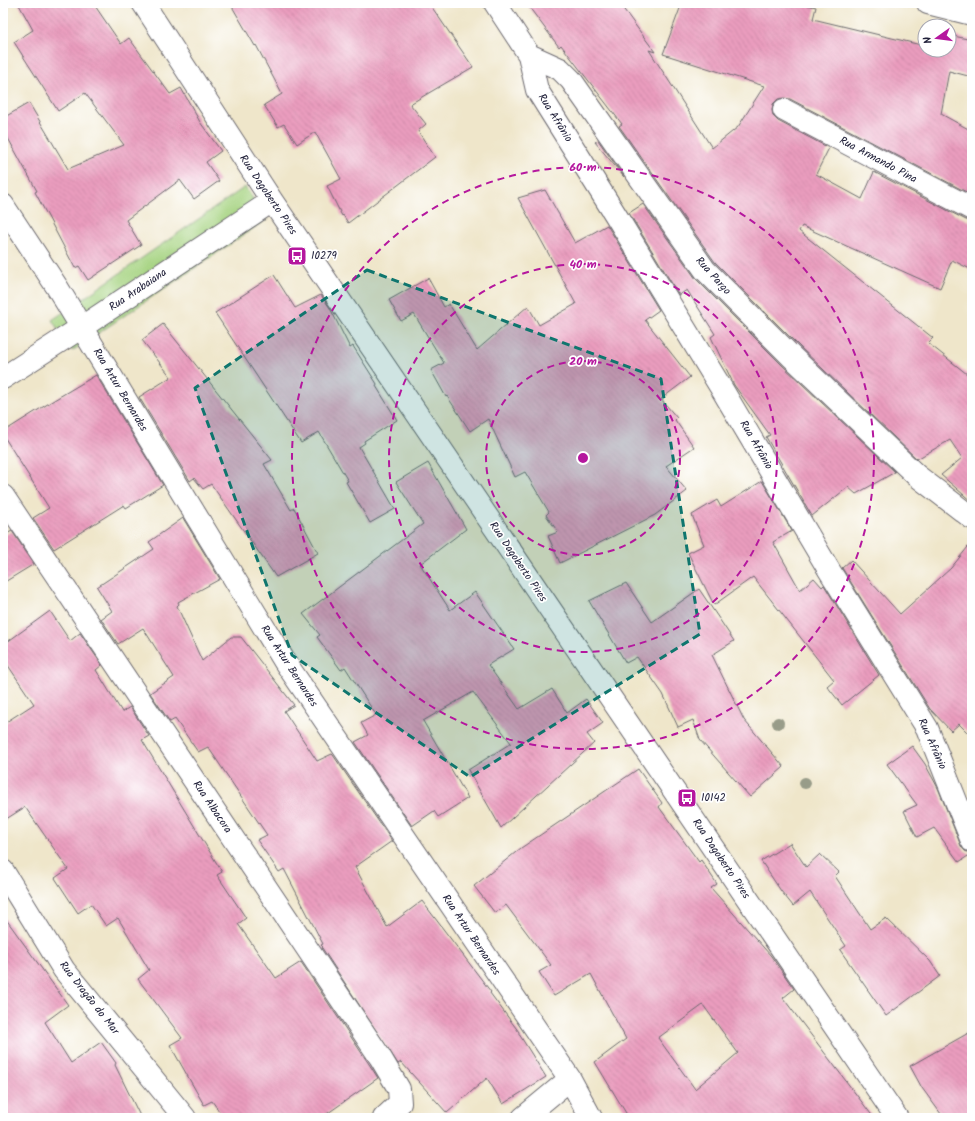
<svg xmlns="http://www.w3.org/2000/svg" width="975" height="1121" font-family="Kalam,sans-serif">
	<defs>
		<pattern id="building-back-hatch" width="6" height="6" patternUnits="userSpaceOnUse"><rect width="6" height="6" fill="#ea9cbe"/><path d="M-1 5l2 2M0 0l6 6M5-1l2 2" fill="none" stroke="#c886a4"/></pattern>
	</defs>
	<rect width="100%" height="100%" fill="#fff"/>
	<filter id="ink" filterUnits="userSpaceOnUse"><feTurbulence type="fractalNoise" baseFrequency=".025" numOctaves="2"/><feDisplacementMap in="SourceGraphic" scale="8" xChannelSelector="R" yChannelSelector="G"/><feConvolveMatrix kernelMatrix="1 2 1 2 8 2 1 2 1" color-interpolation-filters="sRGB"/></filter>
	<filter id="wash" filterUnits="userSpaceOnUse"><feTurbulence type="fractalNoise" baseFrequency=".012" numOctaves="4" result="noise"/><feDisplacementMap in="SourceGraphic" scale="16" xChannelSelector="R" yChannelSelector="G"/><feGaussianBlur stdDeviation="0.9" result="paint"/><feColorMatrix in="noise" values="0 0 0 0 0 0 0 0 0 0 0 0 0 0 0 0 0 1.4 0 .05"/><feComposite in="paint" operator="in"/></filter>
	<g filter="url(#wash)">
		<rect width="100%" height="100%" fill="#efe6ca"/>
		<!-- green -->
		<path fill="#a5d380" stroke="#647a5e" d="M 245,187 L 267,219 L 72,351 L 52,320 Z"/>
		<g id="blocks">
			<!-- building -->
			<path fill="url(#building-back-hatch)" fill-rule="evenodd" d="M 18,3 L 93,3 L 121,44 L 129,38 L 170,94 L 181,88 L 200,122 L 221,151 L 206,162 L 219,181 L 194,199 L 180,180 L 126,220 L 141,245 L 88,280 L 79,266 L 75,268 L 35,192 L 37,191 L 3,129 L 3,118 L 29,103 L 68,169 L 124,145 L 85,93 L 58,111 L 14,42 L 33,30 Z
				M 230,3 L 429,3 L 473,67 L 410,104 L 426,124 L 418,131 L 435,157 L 348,223 L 343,215 L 342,216 L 327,186 L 341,179 L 315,132 L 297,144 L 284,124 L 278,127 L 264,105 L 282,94 L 256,45 L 255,46 Z
				M 526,3 L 619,3 L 655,52 L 649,50 L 712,148 L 738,127 L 764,86 L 663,54 L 682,3 L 799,3 L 816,7 L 813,19 L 921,45 L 924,30 L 925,31 L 925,50 L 949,50 L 949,35 L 972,40 L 972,77 L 949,71 L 941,114 L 972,131 L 972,195 L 790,99 L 784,98 L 778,99 L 773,104 L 772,110 L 773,116 L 778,121 L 829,148 L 816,174 L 862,199 L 874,172 L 966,220 L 972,221 L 972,270 L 952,260 L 940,288 L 802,226 L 799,231 L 933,338 L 928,343 L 972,378 L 972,502 L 941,475 L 962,458 L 950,440 L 917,459 L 800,347 L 715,262 L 619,126 L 622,124 L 561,45 L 559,47 Z
				M 598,140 L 624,177 L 595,142 Z
				M 545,190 L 575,243 L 607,225 L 659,310 L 645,320 L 690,377 L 661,399 L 677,418 L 675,420 L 694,447 L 666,466 L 687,491 L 655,515 L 560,563 L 548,536 L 558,532 L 546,515 L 549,512 L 525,472 L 515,477 L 488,419 L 470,431 L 447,396 L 446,397 L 431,370 L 444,363 L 414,314 L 401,321 L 389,300 L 428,278 L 444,307 L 449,304 L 477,350 L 528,306 L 539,325 L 576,304 L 518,198 Z
				M 643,204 L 696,279 L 782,365 L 895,472 L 856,494 L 848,487 L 812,516 L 766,437 L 770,435 L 734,385 L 711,337 L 715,334 L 687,290 L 679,295 L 629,213 Z
				M 274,275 L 295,308 L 321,295 L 330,308 L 350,348 L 353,346 L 377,384 L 376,386 L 397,420 L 364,441 L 365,443 L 359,447 L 395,509 L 370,523 L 346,482 L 348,481 L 319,432 L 301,443 L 215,313 Z
				M 163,324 L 272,460 L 264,464 L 291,510 L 294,508 L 318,553 L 276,577 L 211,484 L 203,489 L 194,478 L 190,481 L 139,397 L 171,377 L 142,340 Z
				M 96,375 L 163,485 L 126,508 L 124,505 L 54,549 L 33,518 L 49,508 L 3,435 L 3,432 L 54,400 Z
				M 428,463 L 466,529 L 420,564 L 450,610 L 475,592 L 514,649 L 488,665 L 519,709 L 552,689 L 567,713 L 586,699 L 603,723 L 587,734 L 594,743 L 501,828 L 468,770 L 511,743 L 473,692 L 423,721 L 468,798 L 438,817 L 434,811 L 412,826 L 355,742 L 368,735 L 361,723 L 376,715 L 345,667 L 341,670 L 317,637 L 320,635 L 303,614 L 423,524 L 396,482 Z
				M 762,481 L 792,531 L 773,542 L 800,590 L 814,578 L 822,587 L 824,585 L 879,675 L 842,705 L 827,686 L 834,680 L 753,577 L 714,605 L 688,553 L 704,545 L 692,515 L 717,500 L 721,507 Z
				M 183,518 L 220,579 L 178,602 L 179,604 L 177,606 L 202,661 L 231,637 L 241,637 L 294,705 L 284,711 L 317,761 L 332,754 L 333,755 L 392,841 L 355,867 L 387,927 L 422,901 L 491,992 L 490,993 L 519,1032 L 519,1034 L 546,1077 L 503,1104 L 487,1078 L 447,1113 L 401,1062 L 398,1064 L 322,948 L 323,947 L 321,945 L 323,944 L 284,869 L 279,872 L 257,840 L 267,835 L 208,747 L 198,752 L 175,719 L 170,722 L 150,693 L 174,677 L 143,628 L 118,644 L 101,619 L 112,611 L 97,587 L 154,549 L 149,542 Z
				M 12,531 L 34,564 L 3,583 L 3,536 Z
				M 972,542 L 972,737 L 959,724 L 951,731 L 930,709 L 842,568 L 851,560 L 900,614 L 951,568 Z
				M 626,583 L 652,622 L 699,589 L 734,641 L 712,655 L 744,720 L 784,767 L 750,797 L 700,740 L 693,720 L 678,727 L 663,694 L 637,657 L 626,663 L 589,601 Z
				M 50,611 L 70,641 L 80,633 L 102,665 L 96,670 L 122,712 L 130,707 L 149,736 L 142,740 L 222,872 L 217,875 L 246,918 L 238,924 L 276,978 L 301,962 L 369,1064 L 378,1078 L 321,1118 L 224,1118 L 212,1101 L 204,1105 L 170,1045 L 182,1038 L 138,979 L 149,970 L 118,918 L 106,926 L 91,904 L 78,913 L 55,878 L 68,869 L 25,807 L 3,821 L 3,724 L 34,704 L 3,658 L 3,645 Z
				M 912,746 L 925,764 L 938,788 L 961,846 L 965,851 L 971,854 L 959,862 L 934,828 L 917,837 L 904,811 L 917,805 L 887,764 Z
				M 638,769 L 662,803 L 659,807 L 699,862 L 701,860 L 717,884 L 711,888 L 771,956 L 794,989 L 783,998 L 874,1118 L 629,1118 L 595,1062 L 626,1039 L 591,974 L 554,996 L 539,972 L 551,965 L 506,905 L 495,913 L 474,886 L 521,848 ZM 703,1005 L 738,1053 L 695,1089 L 658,1038 Z
				M 790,843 L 806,867 L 820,854 L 839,872 L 835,876 L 870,929 L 886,918 L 930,961 L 940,976 L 886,1016 L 840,950 L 846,946 L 810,892 L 793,906 L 781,891 L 761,861 Z
				M 3,915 L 68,1005 L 45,1022 L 71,1063 L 101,1042 L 116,1063 L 115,1065 L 141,1118 L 3,1118 Z
				M 972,1031 L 972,1118 L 944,1118 L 922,1088 L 910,1066 Z"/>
		</g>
	</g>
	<g filter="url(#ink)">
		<use href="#blocks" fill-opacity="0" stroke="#6a676d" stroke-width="1"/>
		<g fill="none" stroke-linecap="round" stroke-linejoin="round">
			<!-- street casing -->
			<g stroke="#6a676d" stroke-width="24">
				<path id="street" d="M 143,3 L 272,201 L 897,1118
					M 495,3 L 529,55 L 560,69 L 571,80 L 705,270 L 791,356 L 916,475 L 972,518
					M 928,3 L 972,14
					M 529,55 L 537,90 L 615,214 L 723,391 L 829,570 L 927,728 L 972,841
					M 784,110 L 972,209
					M 3,205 L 57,287 L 285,662 L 570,1079 L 591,1118
					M 3,378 L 82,327 L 272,201
					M 3,496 L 380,1057 L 399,1089 L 400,1103 L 384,1118
					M 3,871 L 64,970 L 185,1118
					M 523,1118 L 570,1079"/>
			</g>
			<!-- street -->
			<use href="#street" stroke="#fff" stroke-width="22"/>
		</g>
		<!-- trees -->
		<g fill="#989c89">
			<circle cx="778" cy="723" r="6"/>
			<circle cx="805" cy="783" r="6"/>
		</g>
	</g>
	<!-- marked area -->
	<path fill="#0f766e" fill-opacity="0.2" stroke="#0f766e" stroke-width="3" stroke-dasharray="8 5" stroke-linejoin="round" d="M 367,270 L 661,379 L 700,634 L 470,777 L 292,655 L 195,388 Z"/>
	<!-- distance rings -->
	<g fill="none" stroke="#b5179e" stroke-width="2" stroke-dasharray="7 5">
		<circle cx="583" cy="458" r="97"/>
		<circle cx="583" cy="458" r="194"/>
		<circle cx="583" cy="458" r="291"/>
	</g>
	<!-- icons -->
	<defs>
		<g id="bus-square" transform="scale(1)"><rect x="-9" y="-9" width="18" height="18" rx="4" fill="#b5179e" stroke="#fff"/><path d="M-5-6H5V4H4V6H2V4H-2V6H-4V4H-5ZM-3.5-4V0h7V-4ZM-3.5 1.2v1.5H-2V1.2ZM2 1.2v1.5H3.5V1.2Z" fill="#fff"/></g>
	</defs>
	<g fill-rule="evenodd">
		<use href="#bus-square" x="297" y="256"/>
		<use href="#bus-square" x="687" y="798"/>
	</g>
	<g text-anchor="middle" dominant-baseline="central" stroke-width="3.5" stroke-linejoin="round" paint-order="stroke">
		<!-- street labels -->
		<g font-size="11" fill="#22223b" stroke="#fff">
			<text transform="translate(555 118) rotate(58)">Rua Afrânio</text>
			<text transform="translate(878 160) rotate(28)">Rua Armando Pina</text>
			<text transform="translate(268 195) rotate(56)">Rua Dagoberto Pires</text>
			<text transform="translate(713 276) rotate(48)">Rua Pargo</text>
			<text transform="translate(138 290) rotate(-34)">Rua Arabaiana</text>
			<text transform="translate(120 390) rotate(59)">Rua Artur Bernardes</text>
			<text transform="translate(756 445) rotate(60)">Rua Afrânio</text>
			<text transform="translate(518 562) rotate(56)">Rua Dagoberto Pires</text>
			<text transform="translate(289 666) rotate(57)">Rua Artur Bernardes</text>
			<text transform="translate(932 744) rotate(66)">Rua Afrânio</text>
			<text transform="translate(212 807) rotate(56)">Rua Albacora</text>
			<text transform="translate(721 859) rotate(56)">Rua Dagoberto Pires</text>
			<text transform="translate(471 935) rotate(56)">Rua Artur Bernardes</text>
			<text transform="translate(89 998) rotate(52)">Rua Dragão do Mar</text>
		</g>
		<!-- poi labels -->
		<g font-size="11" fill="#22223b" stroke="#fff" text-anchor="start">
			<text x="311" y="256">10279</text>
			<text x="701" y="798">10142</text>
		</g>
	</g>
	<circle cx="583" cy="458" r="6" fill="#b5179e" stroke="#fff" stroke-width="2"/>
	<g font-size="12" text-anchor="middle" font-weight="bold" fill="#b5179e" stroke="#fff" stroke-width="3.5" stroke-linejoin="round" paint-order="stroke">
		<text x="583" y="171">60 m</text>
		<text x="583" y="268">40 m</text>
		<text x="583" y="365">20 m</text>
	</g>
	<!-- margin -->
	<rect width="975" height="1121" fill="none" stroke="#fff" stroke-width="16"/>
	<!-- north arrow -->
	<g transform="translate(937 38) rotate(256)"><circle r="19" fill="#ffffff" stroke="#a7a7b1"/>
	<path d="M0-3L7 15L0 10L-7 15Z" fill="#b5179e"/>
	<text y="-6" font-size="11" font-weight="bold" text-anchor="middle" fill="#22223b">N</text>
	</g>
</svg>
